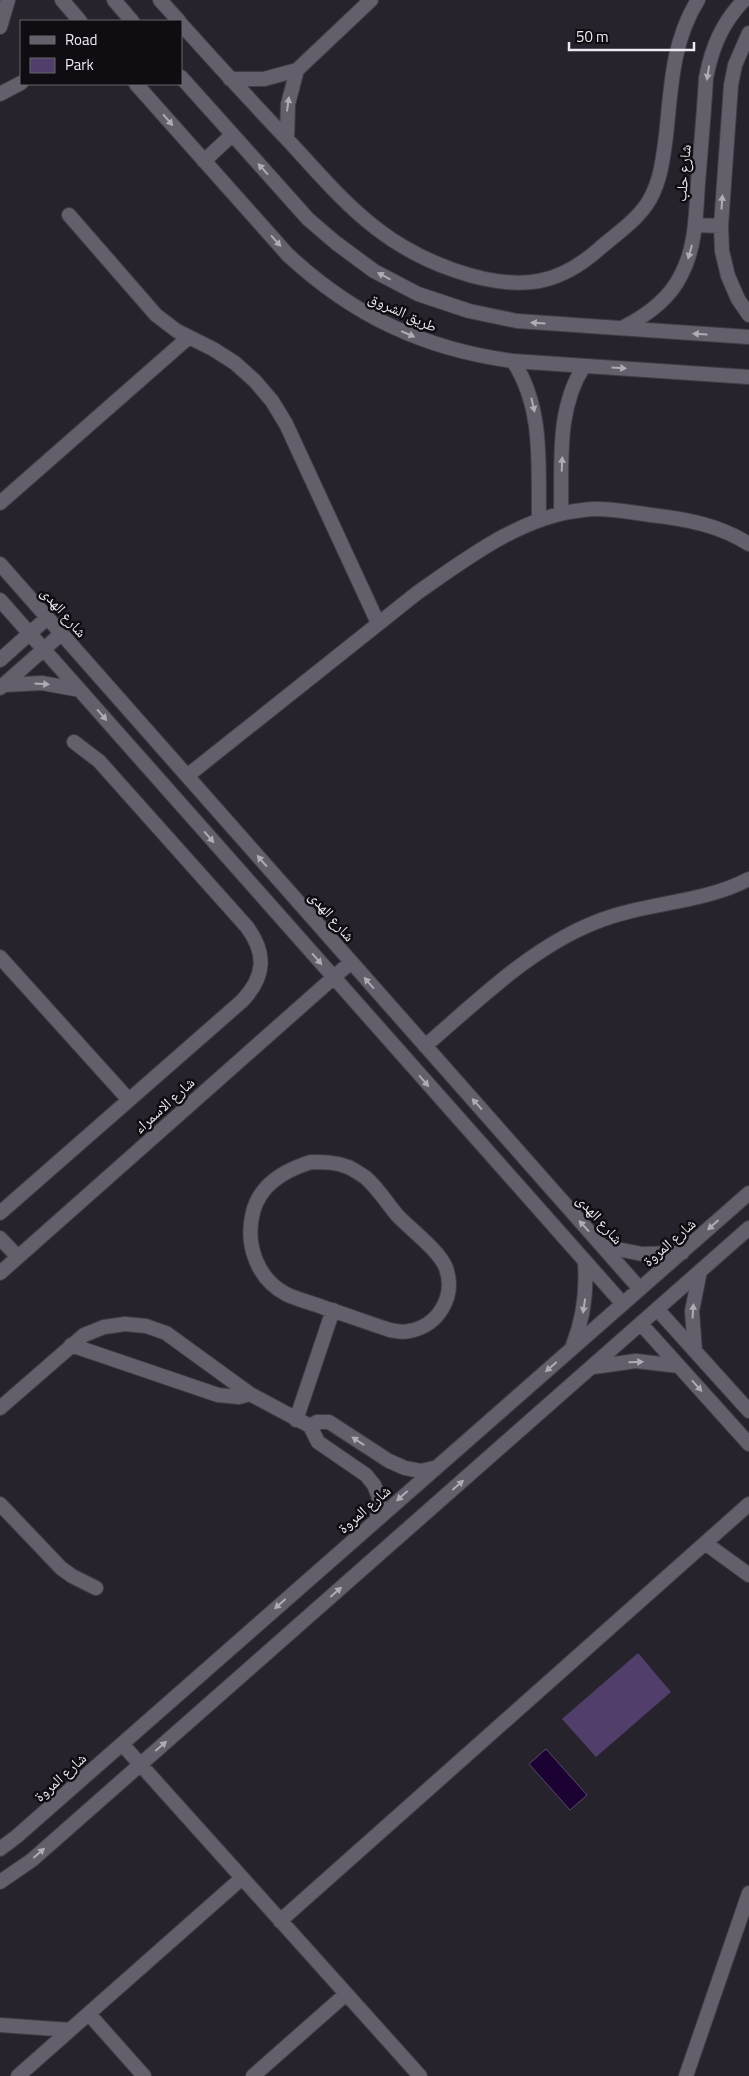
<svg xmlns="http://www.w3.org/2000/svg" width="749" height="2076" font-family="'Titillium Web','Noto Naskh Arabic',sans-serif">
	<rect width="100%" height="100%" fill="#27232d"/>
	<!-- green -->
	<path fill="#513e6a" d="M 638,1653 L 671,1692 L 596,1757 L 562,1719 Z"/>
	<!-- water -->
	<path fill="#1b0233" stroke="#5a486c" d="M 546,1749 L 587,1795 L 570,1810 L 529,1764 Z"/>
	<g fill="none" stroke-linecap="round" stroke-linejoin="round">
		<!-- minor casing -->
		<g stroke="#413d45" stroke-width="16">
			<path id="minor" d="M 160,0 L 179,21
				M 181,24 C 215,62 250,100 285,137 C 315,169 342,202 377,229 C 417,260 487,290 539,281 C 561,277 582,264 599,249 C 616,234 639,219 650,199 C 661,179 663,158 666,136 C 671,89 672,41 698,0
				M 0,27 L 8,0
				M 230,79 L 264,79 L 297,70 L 371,0
				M 0,94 L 21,83
				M 287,139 L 288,104 L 297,70
				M 69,215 L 156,315 L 177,331 L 213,349 L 235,363 L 255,381 L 272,401 L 286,424 L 378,623
				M 513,361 C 544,408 538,465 539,520
				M 0,503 L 189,337
				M 561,513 C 562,463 556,409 584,366
				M 0,564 L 640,1289
				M 0,600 L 623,1304
				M 0,660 L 47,618
				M 4,685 L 42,683 L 80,690
				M 0,688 L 61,634
				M 187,776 L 417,593 C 466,559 521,516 583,510 C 605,507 629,512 651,515 C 686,519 719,525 749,544
				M 0,957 L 129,1100
				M 425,1046 C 478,1001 530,948 596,922 C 646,902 701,904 749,879
				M 311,1162 C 324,1162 336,1162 348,1167 C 353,1169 360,1174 365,1177 C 377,1187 387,1203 397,1215 C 411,1230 439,1250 446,1268 C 456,1297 438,1326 409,1331 C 403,1333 396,1331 390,1330 C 368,1323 347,1315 325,1308 C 313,1303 298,1300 286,1294 C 256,1278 245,1243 253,1212 C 260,1184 285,1170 311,1162 Z
				M 0,1213 L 242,1001 C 265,977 267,954 247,927 L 99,761 L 74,742
				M 0,1238 L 18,1257
				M 602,1246 L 642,1254 L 682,1253
				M 0,1273 L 351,962
				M 657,1309 L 749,1411
				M 641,1324 L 749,1444
				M 71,1345 L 218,1395 L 239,1397 L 250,1394
				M 573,1345 C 584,1317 587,1292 585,1263
				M 695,1351 L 692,1311 L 700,1271
				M 593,1367 L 636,1361 L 679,1366
				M 0,1408 L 84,1335 L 104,1327 L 125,1324 L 146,1326 L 166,1333 L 250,1394 L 310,1426 L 318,1442 L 366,1475 L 374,1485 L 379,1497 L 377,1518
				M 296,1420 L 333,1310
				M 310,1426 L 317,1422 L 329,1422 L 389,1461 L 405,1468 L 421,1471 L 434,1468
				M 0,1504 L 61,1568 L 72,1576 L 96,1588
				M 705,1543 L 749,1575
				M 122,1744 L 420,2076
				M 0,1849 L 16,1837 L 749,1193
				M 0,1882 L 32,1860 L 749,1228
				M 280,1921 L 749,1504
				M 89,2014 L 144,2076
				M 0,2025 L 70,2030
				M 18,2076 L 242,1878
				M 253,2076 L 346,1994
				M 686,2076 L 749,1893"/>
		</g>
		<!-- tertiary casing -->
		<g stroke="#413d45" stroke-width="16">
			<path id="tertiary" d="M 62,0 L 80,21
				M 114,0 L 132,21
				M 749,33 L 735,65 L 731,85 L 721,226 L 722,251 L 728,276 L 738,299 L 749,315
				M 181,77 L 308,219 L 336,243 L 374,271 L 418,294 L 469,311 L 517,321 L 749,337
				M 136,84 L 288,255 C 354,316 424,349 513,361 L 749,377
				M 204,161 L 232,135
				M 695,225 L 721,226
				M 622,328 C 646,316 669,300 681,275 C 696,247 696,213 698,182 C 701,147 704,113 706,78 C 712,47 722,23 744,0"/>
		</g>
		<!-- minor -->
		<use href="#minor" stroke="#64606b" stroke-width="14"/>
		<!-- tertiary -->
		<use href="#tertiary" stroke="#64606b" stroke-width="14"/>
	</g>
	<!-- one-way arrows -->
	<defs><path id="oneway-solid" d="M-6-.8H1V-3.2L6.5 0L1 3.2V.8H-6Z" transform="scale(1.25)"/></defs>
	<g fill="#afacb5">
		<use href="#oneway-solid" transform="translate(708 73) rotate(99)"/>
		<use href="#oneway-solid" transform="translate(288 104) rotate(-82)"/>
		<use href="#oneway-solid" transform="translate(168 120) rotate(49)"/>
		<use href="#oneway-solid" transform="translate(263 169) rotate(-132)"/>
		<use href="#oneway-solid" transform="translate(722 202) rotate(-86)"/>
		<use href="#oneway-solid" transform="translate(276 241) rotate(48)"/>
		<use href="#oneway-solid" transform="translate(690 252) rotate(106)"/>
		<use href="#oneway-solid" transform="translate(384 276) rotate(-152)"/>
		<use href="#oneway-solid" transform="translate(538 323) rotate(-176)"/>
		<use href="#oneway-solid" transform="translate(408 334) rotate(23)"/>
		<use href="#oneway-solid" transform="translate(700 334) rotate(-176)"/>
		<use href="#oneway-solid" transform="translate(619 368) rotate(4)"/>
		<use href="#oneway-solid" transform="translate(533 405) rotate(77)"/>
		<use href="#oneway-solid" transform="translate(562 464) rotate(-88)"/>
		<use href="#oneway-solid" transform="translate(42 684) rotate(4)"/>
		<use href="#oneway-solid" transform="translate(102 715) rotate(49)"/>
		<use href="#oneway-solid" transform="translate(209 837) rotate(49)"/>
		<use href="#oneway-solid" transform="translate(262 861) rotate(-131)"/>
		<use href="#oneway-solid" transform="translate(317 959) rotate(49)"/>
		<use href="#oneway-solid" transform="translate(369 983) rotate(-131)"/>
		<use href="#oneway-solid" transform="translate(424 1081) rotate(49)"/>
		<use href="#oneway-solid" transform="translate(477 1104) rotate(-132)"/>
		<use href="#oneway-solid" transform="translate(713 1225) rotate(138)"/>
		<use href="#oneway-solid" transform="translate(584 1226) rotate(-132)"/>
		<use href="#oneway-solid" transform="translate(584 1306) rotate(99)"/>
		<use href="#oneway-solid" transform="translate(693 1311) rotate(-86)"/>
		<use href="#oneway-solid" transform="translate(636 1362) rotate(-1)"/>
		<use href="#oneway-solid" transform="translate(551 1367) rotate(139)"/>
		<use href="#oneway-solid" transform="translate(697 1386) rotate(48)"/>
		<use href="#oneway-solid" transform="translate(358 1441) rotate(-147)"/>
		<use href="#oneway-solid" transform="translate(458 1485) rotate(-41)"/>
		<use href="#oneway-solid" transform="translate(402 1496) rotate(138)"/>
		<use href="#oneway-solid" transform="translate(336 1592) rotate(-41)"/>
		<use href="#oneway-solid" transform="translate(280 1604) rotate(139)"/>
		<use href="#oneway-solid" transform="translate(161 1746) rotate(-41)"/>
		<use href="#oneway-solid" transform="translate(39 1853) rotate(-41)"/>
	</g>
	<g text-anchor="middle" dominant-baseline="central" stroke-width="5" stroke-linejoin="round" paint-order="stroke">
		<!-- street labels -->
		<g font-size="15" fill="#edebf1" stroke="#0f0d12">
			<text transform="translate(683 173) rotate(-85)">شارع حلب</text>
			<text transform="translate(403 312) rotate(25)">طريق الشروق</text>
			<text transform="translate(64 612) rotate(49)">شارع الهدى</text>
			<text transform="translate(332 916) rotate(49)">شارع الهدى</text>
			<text transform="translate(164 1105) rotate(-42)">شارع الاسمراء</text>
			<text transform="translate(600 1219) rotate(48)">شارع الهدى</text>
			<text transform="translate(669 1242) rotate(-41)">شارع المروة</text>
			<text transform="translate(364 1509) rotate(-41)">شارع المروة</text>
			<text transform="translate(60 1777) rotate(-42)">شارع المروة</text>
		</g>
	</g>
	<!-- legend -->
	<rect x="20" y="20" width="162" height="65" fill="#0f0d12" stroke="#68666b"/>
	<rect x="30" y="36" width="25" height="8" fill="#64606b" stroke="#68666b"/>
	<text x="65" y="45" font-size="15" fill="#edebf1">Road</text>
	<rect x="30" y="58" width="25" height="15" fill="#513e6a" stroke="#68666b"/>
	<text x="65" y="70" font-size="15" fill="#edebf1">Park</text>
	<!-- scale -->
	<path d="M569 42v8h125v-8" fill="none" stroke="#edebf1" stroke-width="2.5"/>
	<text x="576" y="42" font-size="15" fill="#edebf1" stroke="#0f0d12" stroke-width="4" paint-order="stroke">50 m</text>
</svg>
